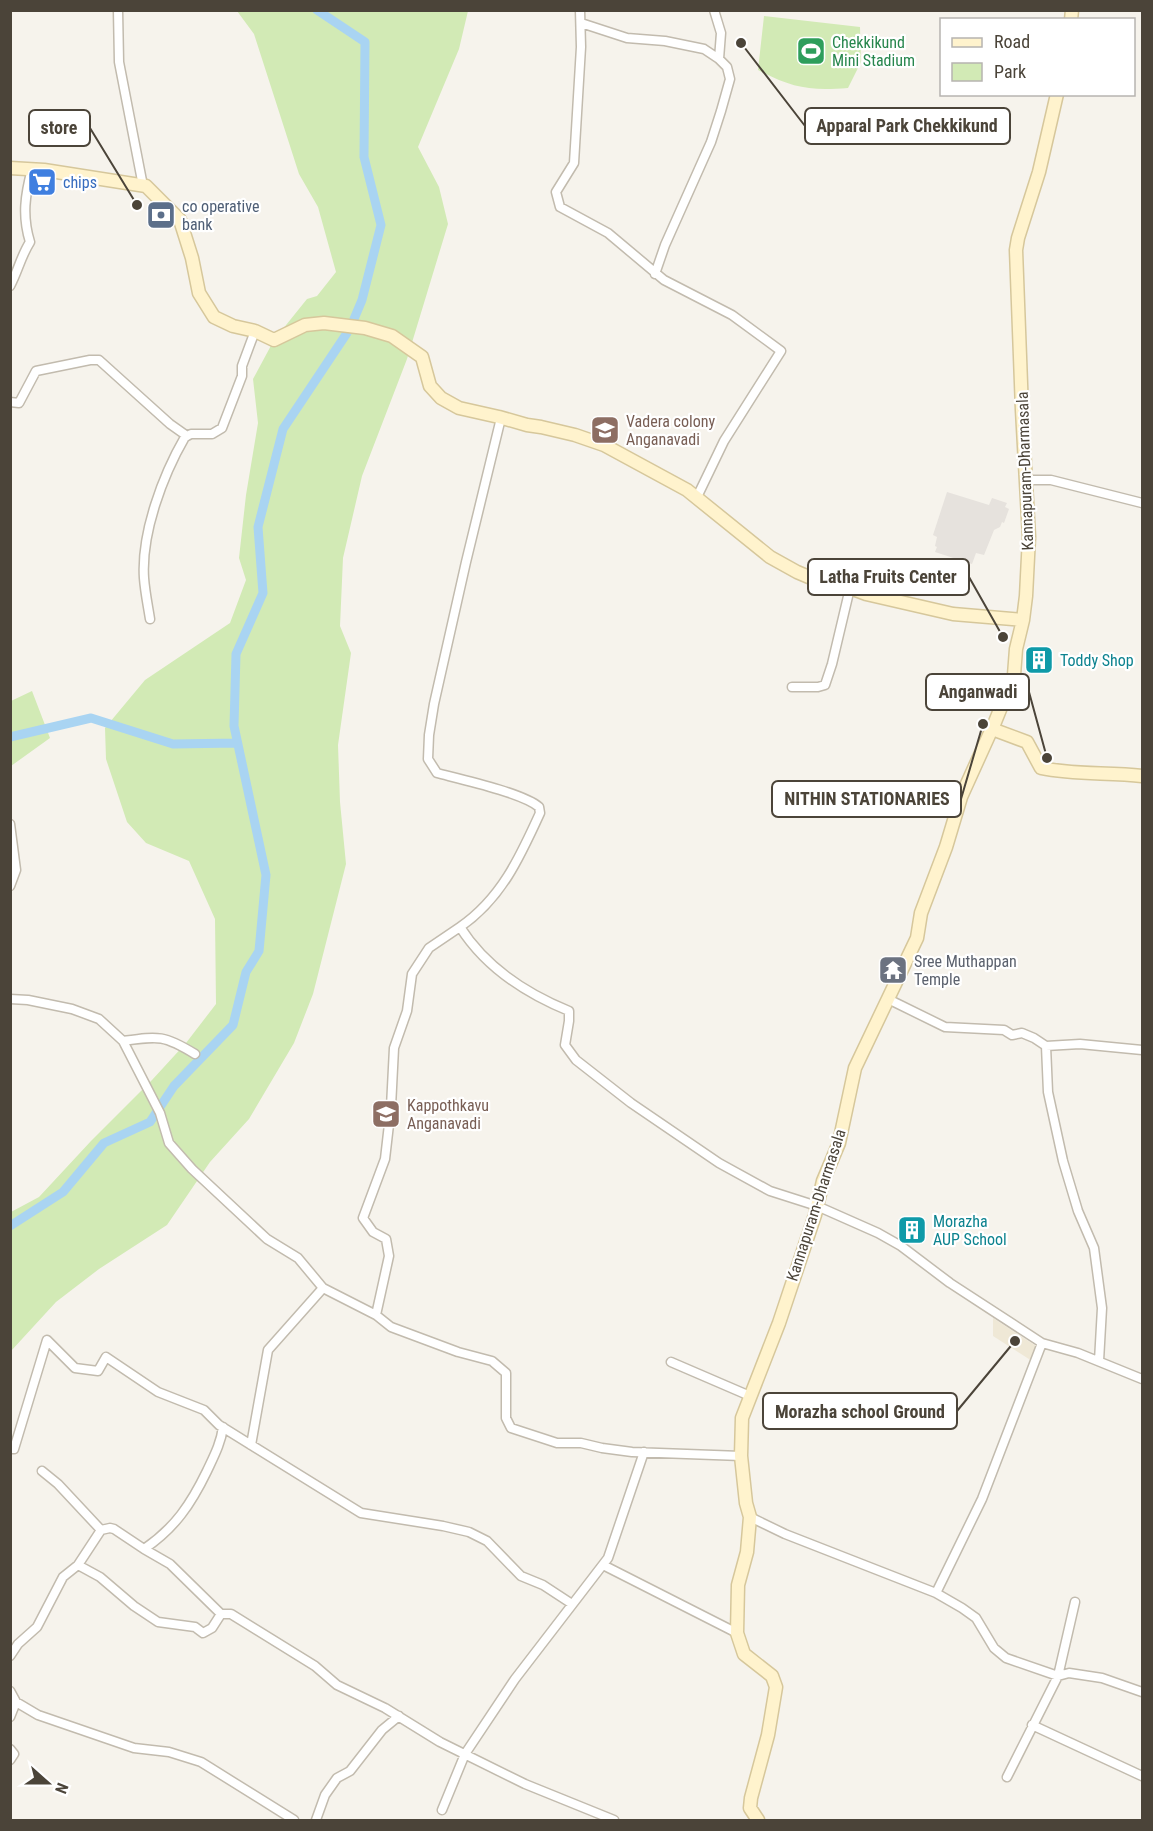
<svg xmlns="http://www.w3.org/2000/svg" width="1153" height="1831" font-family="'Roboto Condensed',sans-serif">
	<rect width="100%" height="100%" fill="#f6f3ec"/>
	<!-- industrial -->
	<path fill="#e6e2dd" d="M 947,492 L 989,505 L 992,498 L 1007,503 L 1005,507 L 1009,509 L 1004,523 L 1002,522 L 1000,527 L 994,530 L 984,555 L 976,553 L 972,564 L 935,552 L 937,547 L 935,546 L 937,537 L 933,535 Z"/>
	<!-- education -->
	<path fill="#efe8d6" d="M 993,1318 L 1036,1346 L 1032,1361 L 993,1336 Z"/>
	<!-- green -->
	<path fill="#d2eab5" d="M 237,11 L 468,11 L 459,49 L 418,147 L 439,187 L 448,224 L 407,359 L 362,476 L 343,558 L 340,626 L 351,653 L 338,745 L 340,802 L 346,864 L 313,994 L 294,1043 L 249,1119 L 210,1162 L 167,1225 L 99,1269 L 56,1302 L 11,1351 L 11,1212 L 39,1197 L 91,1141 L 152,1080 L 186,1043 L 216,1004 L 215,919 L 189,861 L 146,843 L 127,822 L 106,759 L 105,728 L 145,680 L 230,623 L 246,580 L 239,558 L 246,495 L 258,423 L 253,379 L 274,340 L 307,299 L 317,296 L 336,272 L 318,207 L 299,174 L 254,34 Z
		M 764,16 L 860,27 L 861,62 L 848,88 C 809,91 792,88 758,70 Z
		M 32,691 L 50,738 L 11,766 L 11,701 Z"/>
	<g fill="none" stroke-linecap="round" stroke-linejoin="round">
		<!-- canal -->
		<path stroke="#a9d4f2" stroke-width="9" d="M 317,10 L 365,42 L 364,157 L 381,225 L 362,300 L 354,319
			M 10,737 L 91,718 L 173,744 L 237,743
			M 10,1226 L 63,1192 L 104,1143 L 150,1122 L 174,1086 L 233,1025 L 246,972 L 259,951 L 266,875 L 234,726 L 236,654 L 263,593 L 258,527 L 283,429 L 347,333"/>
		<!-- street casing -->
		<g stroke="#c2bbae" stroke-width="11">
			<path id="street" d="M 118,10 L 119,62 L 143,186
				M 580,10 L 581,47 L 574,163 L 556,192 L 560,207 L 608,233 L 664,280 L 732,315 L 781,351 L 724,441 L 697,497
				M 581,23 L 627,38 L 665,41 L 704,49 L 719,59
				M 655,274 L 665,245 L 711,142 L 721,111 L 730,79 L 727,67 L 719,59 L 721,33 L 714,10
				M 10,286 C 18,271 21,256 30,242 C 22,216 25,195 32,169
				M 10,402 L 19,403 L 36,371 L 90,360 L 99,360 L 170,424 L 187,436
				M 501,418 L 466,562 L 434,704 L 429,735 L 428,759 L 437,773 C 460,779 523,793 539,807 L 540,813 C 520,857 501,899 460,927 C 486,968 525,993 569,1011 L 569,1021 L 565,1045 L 576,1060 L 631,1103 L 719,1163 L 770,1191 L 817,1206 L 878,1233 L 901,1246 L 950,1283 L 1042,1343 L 1078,1353 L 1142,1379
				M 1027,480 L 1051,480 L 1142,503
				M 150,619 C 148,606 145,592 144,578 C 141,533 163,475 185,437 L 191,434 L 212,434 L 222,428 L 242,376 L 242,366 L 255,331
				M 792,687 L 818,687 L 825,685 L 832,664 L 850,588
				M 10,824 L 16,870 L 10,886
				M 460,927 L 429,948 L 412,974 L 407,1011 L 394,1048 L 391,1107 L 385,1159 L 363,1218 L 373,1232 L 386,1239 L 389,1256 L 376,1315 L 391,1327 L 458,1352 L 492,1361 L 506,1373 L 506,1418 L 511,1428 L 557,1443 L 581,1443 L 602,1448 L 632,1452 L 741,1456
				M 10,999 L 28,1000 L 72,1009 L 99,1019 L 123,1041 L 160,1113 L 169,1143 L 192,1169 L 267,1239 L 298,1258 L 323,1288 L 376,1315
				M 888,999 L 945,1027 L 1004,1030 L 1012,1035 L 1022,1033 L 1034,1038 L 1046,1046 L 1080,1044 L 1142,1050
				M 123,1041 C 159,1036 164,1035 195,1054
				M 1046,1046 L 1048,1092 L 1063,1161 L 1078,1211 L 1094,1248 L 1102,1308 L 1099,1361
				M 671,1362 L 750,1396
				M 251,1445 L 268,1350 L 323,1288
				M 10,1449 L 14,1449 L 47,1340 L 75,1368 L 98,1371 L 106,1357 L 158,1392 L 204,1410 L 219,1425 L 361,1513 L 443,1526 L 469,1532 L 487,1541 L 521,1576 L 543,1585 L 572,1604
				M 42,1471 L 58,1484 L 101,1530 L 78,1565
				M 750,1517 L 785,1534 L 936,1593 L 962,1608 L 976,1618 L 994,1648 L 1006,1658 L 1058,1676 L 1069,1673 L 1102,1678 L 1142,1692
				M 101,1530 L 110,1528 L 114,1529 L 144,1549 C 175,1528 191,1504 207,1471 C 214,1456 221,1443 223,1427
				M 144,1549 L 170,1564 L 221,1614
				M 603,1565 L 737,1633
				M 936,1593 L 982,1499 L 1042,1343
				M 10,1656 L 18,1644 L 37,1627 L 63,1577 L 78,1565 L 100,1577 L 134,1606 L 158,1622 L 195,1627 L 203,1633 L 212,1628 L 221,1614 L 231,1614 L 315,1666 L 337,1685 L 385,1708 L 440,1742 L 525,1784 L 614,1820
				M 10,1691 L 16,1702 L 10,1717
				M 16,1702 L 38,1715 L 134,1748 L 169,1752 L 201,1762 L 294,1820
				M 1032,1725 L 1142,1776
				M 10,1749 L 14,1754 L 10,1760
				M 1007,1777 L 1058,1676 L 1075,1602
				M 442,1810 L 465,1754 L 515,1679 L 608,1558 L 644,1452
				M 316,1820 L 325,1795 L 337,1778 L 350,1771 L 382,1730 L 399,1716"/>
		</g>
		<!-- secondary casing -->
		<g stroke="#d6c79b" stroke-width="15">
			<path id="secondary" d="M 1071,20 L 1072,10
				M 10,168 L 44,170 L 146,186 L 180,220 L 192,258 L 199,293 L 214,317 L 233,326 L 255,331 L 274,340 L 305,325 L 324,323 L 365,328 L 392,336 L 422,357 L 430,386 L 441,398 L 459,408 L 499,417 L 527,425 L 541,427 L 575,435 L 604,445 L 687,490 L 770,557 L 797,572 L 823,583 L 850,588 L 866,594 L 953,614 L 1023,620
				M 992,729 L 1027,742 L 1041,768 C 1074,775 1109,772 1142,776
				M 758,1820 L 750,1808 L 751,1798 L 768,1735 L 776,1687 L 772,1676 L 744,1654 L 737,1633 L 738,1585 L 747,1552 L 750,1517 L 746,1503 L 741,1456 L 742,1418 L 779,1323 L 815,1215 L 823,1181 L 839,1143 L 855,1068 L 917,938 L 921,913 L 946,847 L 961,797 L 995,722 L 1014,675 L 1016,649 L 1023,620 L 1026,596 L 1029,537 L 1022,410 L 1016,250 L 1018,238 L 1039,172 L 1057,94"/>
		</g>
		<!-- street -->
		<use href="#street" stroke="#fff" stroke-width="8"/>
		<!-- secondary -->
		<use href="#secondary" stroke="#fff3cd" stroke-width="12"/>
	</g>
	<!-- icons -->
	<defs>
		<g id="stadium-square" transform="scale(1.5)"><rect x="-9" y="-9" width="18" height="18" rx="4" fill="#2e9e5b" stroke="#fff"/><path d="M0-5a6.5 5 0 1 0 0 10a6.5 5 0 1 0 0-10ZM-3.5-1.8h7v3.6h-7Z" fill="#fff"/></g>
		<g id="supermarket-square" transform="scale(1.5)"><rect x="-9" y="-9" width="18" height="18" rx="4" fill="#3f7fe0" stroke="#fff"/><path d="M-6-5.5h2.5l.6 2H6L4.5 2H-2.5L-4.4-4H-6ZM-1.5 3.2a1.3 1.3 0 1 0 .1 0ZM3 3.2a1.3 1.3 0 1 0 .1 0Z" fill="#fff"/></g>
		<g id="bank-square" transform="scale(1.5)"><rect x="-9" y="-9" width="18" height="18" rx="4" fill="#5c6f8a" stroke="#fff"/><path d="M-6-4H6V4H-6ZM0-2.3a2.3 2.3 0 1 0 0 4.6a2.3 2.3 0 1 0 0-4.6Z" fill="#fff"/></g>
		<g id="school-square" transform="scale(1.5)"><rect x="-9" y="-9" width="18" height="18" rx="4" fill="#8d6e63" stroke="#fff"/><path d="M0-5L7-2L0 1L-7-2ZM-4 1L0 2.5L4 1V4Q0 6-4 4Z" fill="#fff"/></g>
		<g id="building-square" transform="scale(1.5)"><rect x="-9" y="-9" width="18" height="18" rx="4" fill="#0f9aa8" stroke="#fff"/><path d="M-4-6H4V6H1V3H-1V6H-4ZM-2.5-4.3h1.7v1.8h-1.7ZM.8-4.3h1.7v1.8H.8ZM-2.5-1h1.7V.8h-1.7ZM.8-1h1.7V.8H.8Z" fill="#fff"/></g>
		<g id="temple-square" transform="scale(1.5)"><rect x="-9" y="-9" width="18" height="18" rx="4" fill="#6b7280" stroke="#fff"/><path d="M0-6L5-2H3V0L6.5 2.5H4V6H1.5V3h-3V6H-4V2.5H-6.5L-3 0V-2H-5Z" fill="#fff"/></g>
	</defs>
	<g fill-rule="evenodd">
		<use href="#stadium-square" x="811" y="51"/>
		<use href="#supermarket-square" x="42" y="182"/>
		<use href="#bank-square" x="161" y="215"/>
		<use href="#school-square" x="605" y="430"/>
		<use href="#building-square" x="1039" y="660"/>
		<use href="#temple-square" x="893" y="970"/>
		<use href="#school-square" x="386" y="1114"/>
		<use href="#building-square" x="912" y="1230"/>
	</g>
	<g text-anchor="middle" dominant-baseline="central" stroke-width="4.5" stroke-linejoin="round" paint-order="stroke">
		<!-- leisure labels -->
		<g font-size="16" fill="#27864d" stroke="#fff" text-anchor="start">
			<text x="832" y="42">Chekkikund<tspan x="832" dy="18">Mini Stadium</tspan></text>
		</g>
		<!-- shop labels -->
		<g font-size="16" fill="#366cbe" stroke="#fff" text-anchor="start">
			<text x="63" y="182">chips</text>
		</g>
		<!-- service labels -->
		<g font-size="16" fill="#4e5e75" stroke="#fff" text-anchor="start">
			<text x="182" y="206">co operative<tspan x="182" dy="18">bank</tspan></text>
		</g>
		<!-- education labels -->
		<g font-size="16" fill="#785e54" stroke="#fff" text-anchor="start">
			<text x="626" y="421">Vadera colony<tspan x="626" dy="18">Anganavadi</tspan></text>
			<text x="407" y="1105">Kappothkavu<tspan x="407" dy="18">Anganavadi</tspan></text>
		</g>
		<!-- street labels -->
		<g font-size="16" fill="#4b4439" stroke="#fff">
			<text transform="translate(1025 471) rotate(-92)">Kannapuram-Dharmasala</text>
			<text transform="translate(816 1205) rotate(-72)">Kannapuram-Dharmasala</text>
		</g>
		<!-- culture labels -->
		<g font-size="16" fill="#0d838f" stroke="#fff" text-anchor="start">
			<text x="1060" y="660">Toddy Shop</text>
			<text x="933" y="1221">Morazha<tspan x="933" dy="18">AUP School</tspan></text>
		</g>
		<!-- worship labels -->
		<g font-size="16" fill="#5b616d" stroke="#fff" text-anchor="start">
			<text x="914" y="961">Sree Muthappan<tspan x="914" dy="18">Temple</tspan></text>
		</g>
	</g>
	<!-- callouts -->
	<path fill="none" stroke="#4b4439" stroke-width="2" d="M741 43L805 126M137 205L90 128M1003 637L969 577M1047 758L1029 692M983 724L961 799M1015 1341L957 1411"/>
	<g fill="#4b4439" stroke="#fff" stroke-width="2">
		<circle cx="741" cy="43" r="6"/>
		<circle cx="137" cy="205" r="6"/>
		<circle cx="1003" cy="637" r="6"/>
		<circle cx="1047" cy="758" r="6"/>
		<circle cx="983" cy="724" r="6"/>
		<circle cx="1015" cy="1341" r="6"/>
	</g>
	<g fill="#fff" stroke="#4b4439" stroke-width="2">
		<rect x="805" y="108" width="205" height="36" rx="6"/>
		<rect x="29" y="110" width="61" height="36" rx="6"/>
		<rect x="808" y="559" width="161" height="36" rx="6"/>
		<rect x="926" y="674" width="103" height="36" rx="6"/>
		<rect x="772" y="781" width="189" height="36" rx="6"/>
		<rect x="763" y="1393" width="194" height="36" rx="6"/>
	</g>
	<g font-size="18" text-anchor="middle" font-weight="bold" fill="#4b4439">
		<text x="907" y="132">Apparal Park Chekkikund</text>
		<text x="59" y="134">store</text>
		<text x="888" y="583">Latha Fruits Center</text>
		<text x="978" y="698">Anganwadi</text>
		<text x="867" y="805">NITHIN STATIONARIES</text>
		<text x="860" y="1418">Morazha school Ground</text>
	</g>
	<!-- border -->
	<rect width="1153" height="1831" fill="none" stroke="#4b4439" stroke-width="24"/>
	<!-- legend -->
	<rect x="940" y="18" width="195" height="78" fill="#ffffff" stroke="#b7b4b0" stroke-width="1.5"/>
	<rect x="952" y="38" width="30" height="9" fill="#fff3cd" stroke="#b7b4b0" stroke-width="1.5"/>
	<text x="994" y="48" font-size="18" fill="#4b4439">Road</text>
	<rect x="952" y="63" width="30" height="18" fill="#d2eab5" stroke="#b7b4b0" stroke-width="1.5"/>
	<text x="994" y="78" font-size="18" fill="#4b4439">Park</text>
	<!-- north arrow -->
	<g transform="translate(48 1783) rotate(111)" stroke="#ffffff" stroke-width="4.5" paint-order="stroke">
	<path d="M0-4.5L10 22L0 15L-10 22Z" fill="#4b4439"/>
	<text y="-9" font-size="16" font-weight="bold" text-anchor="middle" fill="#4b4439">N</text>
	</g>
</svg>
